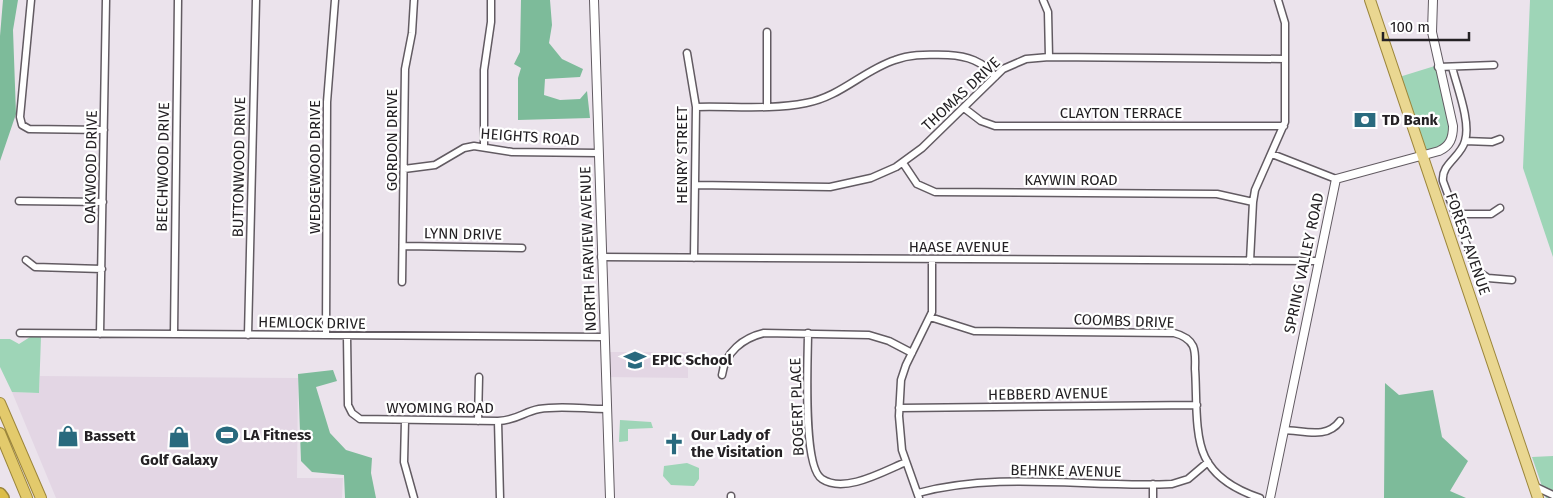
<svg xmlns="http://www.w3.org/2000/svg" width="1553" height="498" font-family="'Fira Sans',sans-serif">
	<rect width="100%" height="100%" fill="#ebe3ec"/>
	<!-- built -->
	<path fill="#e3d6e4" d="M 604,352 L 688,352 L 688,378 L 605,377 Z
		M 40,376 L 298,378 L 297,478 L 343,478 L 342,498 L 56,498 L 12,392 L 39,393 Z"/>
	<!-- green -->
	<path fill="#9ed5b7" d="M 1530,0 L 1553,0 L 1553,257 L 1523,168 Z
		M 1438,65 L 1453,126 L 1451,141 L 1423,157 L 1396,78 Z
		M 30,337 L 41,337 L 39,393 L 12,392 L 0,367 L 0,339 L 10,339 L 19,344 Z
		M 620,420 L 651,422 L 653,428 L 628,429 L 628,441 L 619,442 Z
		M 1553,456 L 1553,498 L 1546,498 L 1532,457 Z
		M 687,463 L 699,468 L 699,479 L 694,486 L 671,485 L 663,476 L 664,466 Z"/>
	<!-- forest -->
	<path fill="#7dbb9a" d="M 3,0 L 18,0 L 13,30 L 16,114 L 0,161 L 0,170 L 0,36 Z
		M 521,0 L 550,0 L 552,25 L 549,43 L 562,59 L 583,69 L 580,77 L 545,79 L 544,95 L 560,100 L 580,99 L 587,91 L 590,118 L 518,120 L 518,78 L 521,68 L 514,64 L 520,52 Z
		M 333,370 L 337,381 L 316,387 L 330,433 L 346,450 L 372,458 L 371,473 L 376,498 L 345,498 L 344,475 L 312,472 L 301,461 L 298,374 Z
		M 1385,383 L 1399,395 L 1433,390 L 1442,437 L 1468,461 L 1450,491 L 1466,498 L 1384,498 Z"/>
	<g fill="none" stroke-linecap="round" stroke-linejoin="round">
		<!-- minor casing -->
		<g stroke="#625b62" stroke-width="9">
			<path id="minor" d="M 31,0 L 20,117 L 22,125 L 29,129 L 104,130
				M 1043,0 L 1048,12 L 1049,57
				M 687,53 L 696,107 L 694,258
				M 1438,67 L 1494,65
				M 1452,67 C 1457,87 1471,122 1465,141 C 1461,157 1441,164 1443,181 L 1476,270 L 1488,278 L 1512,280
				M 767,106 L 767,32
				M 696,107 C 732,106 771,110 806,103 C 840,97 864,70 895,60 C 913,53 930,55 948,55 C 967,56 983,61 995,77
				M 964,108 L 981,121 L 995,126 L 1284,126
				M 1465,141 L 1492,142 L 1500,139
				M 484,146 L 484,70 L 491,22 L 491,0
				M 1272,154 L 1336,179
				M 903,163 L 917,184 L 935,192 L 1217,194 L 1253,202
				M 404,169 L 435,165 L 464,148 L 474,146 L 512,152 L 598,153
				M 695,185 L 830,187 L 871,178 L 896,167 L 922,148 L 1003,69 L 1026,59 L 1049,57 L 1285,59
				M 19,201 L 103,202
				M 1455,214 L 1491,214 L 1500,208
				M 404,246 L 522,248
				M 601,257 L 1317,261
				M 26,260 L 35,267 L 102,269
				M 1250,261 L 1253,202 L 1255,190 L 1285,122 L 1285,23 L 1278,0
				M 402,282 L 405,69 L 412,33 L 414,0
				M 930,317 L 974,331 L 1174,333 C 1182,335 1189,338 1193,346 C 1196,353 1195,362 1195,369 C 1197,394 1194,435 1205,457 C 1215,478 1239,491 1260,498
				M 20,333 L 604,337
				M 808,333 C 808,358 802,467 822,479 C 845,494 884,471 906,462
				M 100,334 L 106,0
				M 174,334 L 178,0
				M 248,335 L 256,0
				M 326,335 L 327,102 L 335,0
				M 347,336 L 348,405 L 352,413 L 360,419 L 498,421 C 518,420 523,412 539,409 C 560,405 585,409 607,409
				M 722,375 C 725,352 743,338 764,333 L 869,335 L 889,341 L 912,353
				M 899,408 L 1197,405
				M 405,421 L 404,462 L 414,498
				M 478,421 L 479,377
				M 498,421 L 500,498
				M 1284,430 C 1306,431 1327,439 1340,421
				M 1534,486 L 1553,495
				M 918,493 C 1001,471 1087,488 1172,484 L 1188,479 L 1208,462
				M 731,496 L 731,498
				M 919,498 L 902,450 L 899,416 L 901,380 L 906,365 L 932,312 L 932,259
				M 1153,498 L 1153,484"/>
		</g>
		<!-- tertiary casing -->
		<g stroke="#625b62" stroke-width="10">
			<path id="tertiary" d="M 594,0 L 610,498
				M 1270,498 L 1336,179 L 1439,151 C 1450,146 1453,138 1453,126 L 1432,32 L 1433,0"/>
		</g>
		<!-- primary casing -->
		<g stroke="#9c863b" stroke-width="12">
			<path id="primary" d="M 1370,0 L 1538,498"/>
		</g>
		<!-- trunk casing -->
		<g stroke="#9c863b" stroke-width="12">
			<path id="trunk" d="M 0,403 L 41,498
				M 0,433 L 27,498"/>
		</g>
		<!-- motorway casing -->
		<g stroke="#9c863b" stroke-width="14">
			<path id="motorway" d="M 0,494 L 3,498"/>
		</g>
		<!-- minor -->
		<use href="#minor" stroke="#fff" stroke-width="6"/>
		<!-- tertiary -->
		<use href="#tertiary" stroke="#fff" stroke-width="8"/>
		<!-- primary -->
		<use href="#primary" stroke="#ead791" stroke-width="10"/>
		<!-- trunk -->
		<use href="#trunk" stroke="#e3ca6c" stroke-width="10"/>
		<!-- motorway -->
		<use href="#motorway" stroke="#dcbd48" stroke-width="11"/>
	</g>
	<!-- icons -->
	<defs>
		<g id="bank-bare" transform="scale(1.725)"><path d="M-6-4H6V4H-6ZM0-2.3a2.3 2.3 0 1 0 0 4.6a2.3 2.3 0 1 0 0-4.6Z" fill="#296a7e" stroke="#fff" stroke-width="2.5" paint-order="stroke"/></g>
		<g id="school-bare" transform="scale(1.725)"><path d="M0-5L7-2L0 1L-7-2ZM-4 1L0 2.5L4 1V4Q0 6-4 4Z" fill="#296a7e" stroke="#fff" stroke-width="2.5" paint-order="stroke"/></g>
		<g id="stadium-bare" transform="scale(1.725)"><path d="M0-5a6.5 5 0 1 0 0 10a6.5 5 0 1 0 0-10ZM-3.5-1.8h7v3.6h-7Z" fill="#296a7e" stroke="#fff" stroke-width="2.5" paint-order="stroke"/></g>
		<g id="shop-bare" transform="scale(1.725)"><path d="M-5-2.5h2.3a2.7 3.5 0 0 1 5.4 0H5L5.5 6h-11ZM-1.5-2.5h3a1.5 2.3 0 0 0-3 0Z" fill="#296a7e" stroke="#fff" stroke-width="2.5" paint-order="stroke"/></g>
		<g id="church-bare" transform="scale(1.725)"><path d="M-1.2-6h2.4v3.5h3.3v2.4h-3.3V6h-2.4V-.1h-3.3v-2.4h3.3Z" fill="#296a7e" stroke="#fff" stroke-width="2.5" paint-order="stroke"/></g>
	</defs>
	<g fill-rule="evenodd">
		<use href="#bank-bare" x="1365" y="120"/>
		<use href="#school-bare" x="635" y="360"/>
		<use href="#stadium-bare" x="227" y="435"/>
		<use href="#shop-bare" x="68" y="436"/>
		<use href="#shop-bare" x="179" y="437"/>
		<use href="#church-bare" x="674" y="444"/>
	</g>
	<g text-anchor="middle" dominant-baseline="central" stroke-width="4.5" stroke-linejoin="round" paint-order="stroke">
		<!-- street labels -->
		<g font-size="15" fill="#242124" stroke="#fff">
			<text transform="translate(961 94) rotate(-43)">THOMAS DRIVE</text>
			<text x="1121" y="113">CLAYTON TERRACE</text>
			<text transform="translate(530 137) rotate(4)">HEIGHTS ROAD</text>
			<text transform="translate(392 140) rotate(-90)">GORDON DRIVE</text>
			<text transform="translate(682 155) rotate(-90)">HENRY STREET</text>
			<text transform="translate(91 167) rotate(-89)">OAKWOOD DRIVE</text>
			<text transform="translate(163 167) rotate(-89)">BEECHWOOD DRIVE</text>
			<text transform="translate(239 167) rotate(-89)">BUTTONWOOD DRIVE</text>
			<text transform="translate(315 167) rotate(-90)">WEDGEWOOD DRIVE</text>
			<text x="1071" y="180">KAYWIN ROAD</text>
			<text transform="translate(463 234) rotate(1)">LYNN DRIVE</text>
			<text transform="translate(1468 244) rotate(71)">FOREST AVENUE</text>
			<text x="959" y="247">HAASE AVENUE</text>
			<text transform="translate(588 249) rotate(-92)">NORTH FARVIEW AVENUE</text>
			<text transform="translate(1304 263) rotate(-78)">SPRING VALLEY ROAD</text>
			<text transform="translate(1124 321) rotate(2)">COOMBS DRIVE</text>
			<text transform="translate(312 323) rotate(1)">HEMLOCK DRIVE</text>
			<text transform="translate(1048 394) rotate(-1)">HEBBERD AVENUE</text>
			<text transform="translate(797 407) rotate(-92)">BOGERT PLACE</text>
			<text x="440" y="408">WYOMING ROAD</text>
			<text transform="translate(1066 471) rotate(1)">BEHNKE AVENUE</text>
		</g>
		<!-- poi labels -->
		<g font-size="15" font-weight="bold" fill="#242124" stroke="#fff" text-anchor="start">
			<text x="1382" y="120">TD Bank</text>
			<text x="652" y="360">EPIC School</text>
			<text x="243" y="435">LA Fitness</text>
			<text x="691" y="435">Our Lady of<tspan x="691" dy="17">the Visitation</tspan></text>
			<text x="84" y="436">Bassett</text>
			<text x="179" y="460" text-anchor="middle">Golf Galaxy</text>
		</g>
	</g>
	<!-- scale -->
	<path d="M1383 32v8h86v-8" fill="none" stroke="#242124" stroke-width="2.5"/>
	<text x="1390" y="32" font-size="15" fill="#242124" stroke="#ffffff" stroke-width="4" paint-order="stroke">100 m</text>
</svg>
